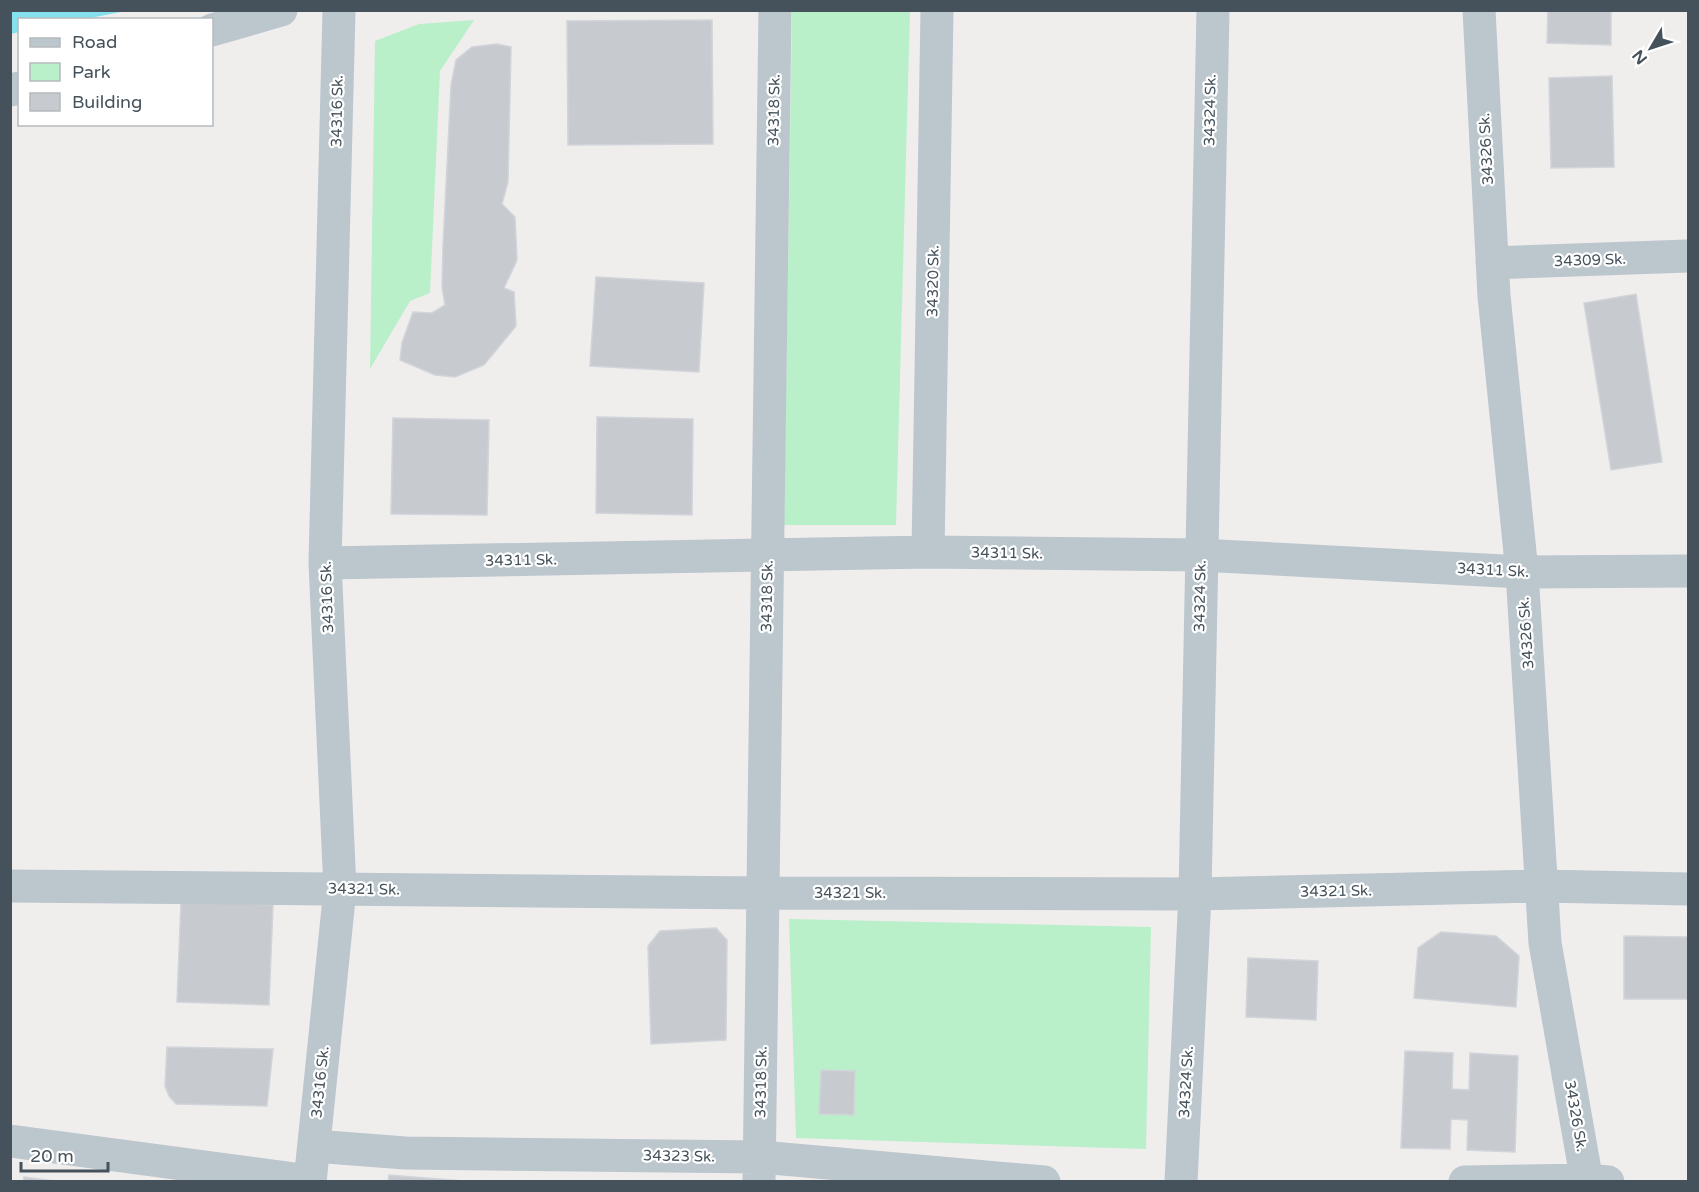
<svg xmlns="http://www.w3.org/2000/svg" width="1699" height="1192" font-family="'Varela Round',sans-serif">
	<rect width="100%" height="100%" fill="#f0eded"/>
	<!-- green -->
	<path fill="#b9f0ca" d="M 821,10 L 910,11 L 896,525 L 784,525 L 792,12 Z
		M 474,20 L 440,71 L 430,293 L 410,301 L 370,369 L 375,41 L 419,24 Z
		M 789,919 L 1151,927 L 1146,1149 L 796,1138 Z"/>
	<!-- water -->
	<path fill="#85e0ee" d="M 11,10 L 126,10 L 126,11 L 85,19 L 20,20 L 19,32 L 11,34 Z"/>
	<!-- building -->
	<path fill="#c7cbd0" stroke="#d1d4d9" stroke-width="1.5" d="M 1548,10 L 1611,10 L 1611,45 L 1547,43 Z
		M 712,20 L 713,144 L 568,145 L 567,21 Z
		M 497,44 L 511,47 L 508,182 L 502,204 L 515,217 L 517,260 L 504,288 L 514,292 L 516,326 L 484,365 L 455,377 L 435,375 L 400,360 L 402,343 L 413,312 L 432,313 L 445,305 L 442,287 L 443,246 L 451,85 L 456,60 L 472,47 Z
		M 1612,76 L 1614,167 L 1551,168 L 1549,78 Z
		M 596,277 L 704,283 L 699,372 L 590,366 Z
		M 1636,294 L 1662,462 L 1611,470 L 1584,303 Z
		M 597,417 L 693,419 L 692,515 L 596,513 Z
		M 393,418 L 489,420 L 487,515 L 391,514 Z
		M 181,901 L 273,905 L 269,1005 L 177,1002 Z
		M 716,928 L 727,940 L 726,1040 L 651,1044 L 648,946 L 660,931 Z
		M 1441,932 L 1496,936 L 1519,956 L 1516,1007 L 1414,998 L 1418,948 Z
		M 1624,936 L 1688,937 L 1688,999 L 1624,999 Z
		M 1248,958 L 1318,961 L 1316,1020 L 1246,1017 Z
		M 167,1047 L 273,1049 L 267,1106 L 176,1104 L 169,1096 L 165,1086 Z
		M 1405,1051 L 1453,1053 L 1452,1089 L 1469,1090 L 1470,1053 L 1518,1056 L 1515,1152 L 1467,1150 L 1468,1120 L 1451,1119 L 1450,1149 L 1401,1148 Z
		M 821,1070 L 855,1071 L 854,1115 L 819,1114 Z
		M 389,1175 L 476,1182 L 388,1182 Z
		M 24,1177 L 62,1182 L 23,1182 Z"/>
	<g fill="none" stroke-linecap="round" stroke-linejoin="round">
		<!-- street -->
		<path stroke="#bbc6cd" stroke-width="33" d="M 1479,10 L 1494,296 L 1522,572 L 1545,943 L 1587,1182
			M 212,30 L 281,10
			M 10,90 L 20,88
			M 1492,263 L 1688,256
			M 928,552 L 937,10
			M 325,563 L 928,552 L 1200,555 L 1522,572 L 1688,571
			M 10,886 L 763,893 L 1195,894 L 1542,886 L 1688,889
			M 10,1141 L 310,1181
			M 314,1146 L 405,1153 L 760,1157 L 1044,1182
			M 310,1182 L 340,889 L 325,563 L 339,10
			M 759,1182 L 775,10
			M 1181,1182 L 1195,894 L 1213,10
			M 1465,1182 L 1587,1180 L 1608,1182"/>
	</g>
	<g text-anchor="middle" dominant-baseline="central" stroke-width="4.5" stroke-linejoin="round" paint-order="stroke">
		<!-- street labels -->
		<g font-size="15" fill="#45525b" stroke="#fff">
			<text transform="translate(774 110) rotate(-89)">34318 Sk.</text>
			<text transform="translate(1210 110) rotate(-89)">34324 Sk.</text>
			<text transform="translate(337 111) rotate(-89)">34316 Sk.</text>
			<text transform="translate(1486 149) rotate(-93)">34326 Sk.</text>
			<text transform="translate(1590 260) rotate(-2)">34309 Sk.</text>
			<text transform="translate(933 281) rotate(-89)">34320 Sk.</text>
			<text transform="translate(1007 553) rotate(1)">34311 Sk.</text>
			<text transform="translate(521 560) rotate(-1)">34311 Sk.</text>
			<text transform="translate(1493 570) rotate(3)">34311 Sk.</text>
			<text transform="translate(767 596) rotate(-89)">34318 Sk.</text>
			<text transform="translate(1200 596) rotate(-89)">34324 Sk.</text>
			<text transform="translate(327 597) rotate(-92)">34316 Sk.</text>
			<text transform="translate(1526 633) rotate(-94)">34326 Sk.</text>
			<text transform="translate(364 889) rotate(1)">34321 Sk.</text>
			<text transform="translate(1336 891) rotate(-1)">34321 Sk.</text>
			<text x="850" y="893">34321 Sk.</text>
			<text transform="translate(320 1082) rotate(-84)">34316 Sk.</text>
			<text transform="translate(761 1082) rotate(-89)">34318 Sk.</text>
			<text transform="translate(1186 1082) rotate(-87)">34324 Sk.</text>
			<text transform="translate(1576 1116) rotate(80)">34326 Sk.</text>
			<text transform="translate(679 1156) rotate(1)">34323 Sk.</text>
		</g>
	</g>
	<!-- border -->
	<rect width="1699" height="1192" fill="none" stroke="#45525b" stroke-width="24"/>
	<!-- legend -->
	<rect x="18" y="18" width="195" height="108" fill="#ffffff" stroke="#b5babd" stroke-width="1.5"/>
	<rect x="30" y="38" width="30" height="9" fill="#bbc6cd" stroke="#b5babd" stroke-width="1.5"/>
	<text x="72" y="48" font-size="18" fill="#45525b">Road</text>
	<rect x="30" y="63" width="30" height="18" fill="#b9f0ca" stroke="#b5babd" stroke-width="1.5"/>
	<text x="72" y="78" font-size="18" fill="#45525b">Park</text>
	<rect x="30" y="93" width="30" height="18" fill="#c7cbd0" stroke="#b5babd" stroke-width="1.5"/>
	<text x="72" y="108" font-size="18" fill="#45525b">Building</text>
	<!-- north arrow -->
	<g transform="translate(1651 48) rotate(231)" stroke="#ffffff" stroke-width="4.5" paint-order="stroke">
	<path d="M0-4.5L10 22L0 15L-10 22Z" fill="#45525b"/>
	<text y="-9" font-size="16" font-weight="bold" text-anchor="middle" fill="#45525b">N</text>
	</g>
	<!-- scale -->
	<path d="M21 1162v9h87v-9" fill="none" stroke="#45525b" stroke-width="3"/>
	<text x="30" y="1162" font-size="18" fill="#45525b" stroke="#ffffff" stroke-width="4.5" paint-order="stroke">20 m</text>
</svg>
